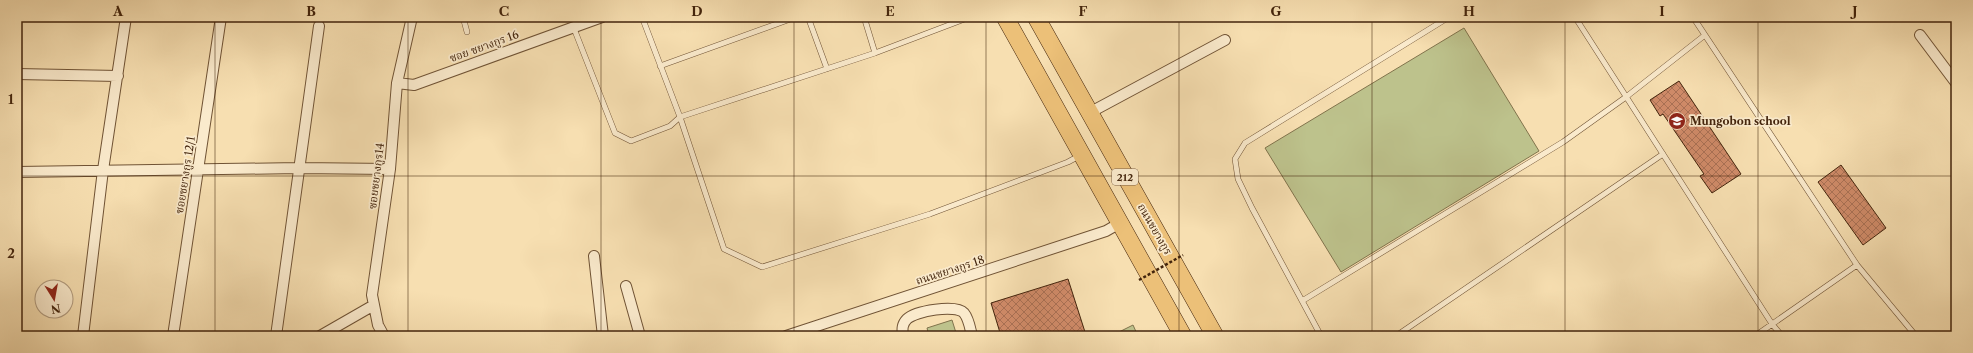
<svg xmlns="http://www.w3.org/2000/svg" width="1973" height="353" font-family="'Libre Caslon Text','Noto Serif Thai',serif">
	<defs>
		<pattern id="building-cross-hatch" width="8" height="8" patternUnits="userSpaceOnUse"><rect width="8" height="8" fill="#d08b69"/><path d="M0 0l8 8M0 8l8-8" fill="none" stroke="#aa7155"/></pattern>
	</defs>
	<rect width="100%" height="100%" fill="#f7dfb1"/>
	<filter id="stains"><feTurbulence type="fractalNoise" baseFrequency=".005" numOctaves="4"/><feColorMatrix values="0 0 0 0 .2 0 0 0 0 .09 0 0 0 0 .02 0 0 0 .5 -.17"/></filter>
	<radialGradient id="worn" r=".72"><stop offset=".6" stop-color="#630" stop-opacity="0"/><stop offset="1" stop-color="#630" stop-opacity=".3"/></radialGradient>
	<!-- pitch -->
	<path fill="#bdc28c" stroke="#80734c" d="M 1464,28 L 1539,151 L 1341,272 L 1265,148 Z
		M 952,320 L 957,336 L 929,336 L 927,328 Z
		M 1133,325 L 1138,336 L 1111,336 Z"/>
	<!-- building -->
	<path fill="url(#building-cross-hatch)" stroke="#43240c" d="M 1679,81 L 1741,174 L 1712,193 L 1700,176 L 1704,174 L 1663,114 L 1660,116 L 1650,100 Z
		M 1841,165 L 1886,228 L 1863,245 L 1818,182 Z
		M 1068,279 L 1085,332 L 1074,336 L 1001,336 L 991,303 Z"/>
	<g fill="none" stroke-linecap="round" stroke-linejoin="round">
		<!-- service casing -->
		<g stroke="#705335" stroke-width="6">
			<path id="service" d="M 463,17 L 467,32
				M 642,17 L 680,117 L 724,249 L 762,267 L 930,214 L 1068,162 L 1079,156
				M 808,17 L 827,69
				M 864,17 L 875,53
				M 1575,17 L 1772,324 L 1782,336
				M 1693,17 L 1857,265 L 1916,336
				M 573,26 L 615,133 L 631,141 L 670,126 L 680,117 L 875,53 L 970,17
				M 660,66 L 796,17
				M 1302,301 L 1563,142 L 1626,97 L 1705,35
				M 1321,336 L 1252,208 L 1238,179 L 1235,159 L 1245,143 L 1449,17
				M 1396,336 L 1663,154
				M 1755,336 L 1857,265"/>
		</g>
		<!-- minor casing -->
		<g stroke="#705335" stroke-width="12">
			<path id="minor" d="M 1920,35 L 1956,83
				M 17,74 L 118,76
				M 397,83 L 414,85 L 602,17
				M 1089,113 L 1225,40
				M 17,172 L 299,168 L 390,169
				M 594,256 L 603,336
				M 626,286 L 640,336
				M 83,336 L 103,170 L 126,17
				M 173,336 L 221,17
				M 276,336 L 319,26
				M 320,336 L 374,305
				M 384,336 L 378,325 L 372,295 L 390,169 L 397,83 L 412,17
				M 786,336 L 1106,231 L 1120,223
				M 903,336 C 902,329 902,324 907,319 C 915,311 956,304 964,313 C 969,319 970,328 972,336"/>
		</g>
		<!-- primary casing -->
		<g stroke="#43240c" stroke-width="18">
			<path id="primary" d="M 1005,17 L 1183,336
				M 1036,17 L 1215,336"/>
		</g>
		<!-- service -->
		<use href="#service" stroke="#faeacc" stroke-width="5"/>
		<!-- minor -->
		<use href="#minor" stroke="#faeacc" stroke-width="10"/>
		<!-- primary -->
		<use href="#primary" stroke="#ecc078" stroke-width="17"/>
		<!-- path-bridge -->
		<path stroke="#43240c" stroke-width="2.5" stroke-dasharray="3 2" stroke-linecap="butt" d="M 1139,280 L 1183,255"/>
	</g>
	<!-- grid -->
	<path fill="none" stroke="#43240c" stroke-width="1" stroke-opacity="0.55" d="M 215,17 L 215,336M 408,17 L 408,336M 601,17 L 601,336M 794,17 L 794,336M 986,17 L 986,336M 1179,17 L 1179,336M 1372,17 L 1372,336M 1565,17 L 1565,336M 1758,17 L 1758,336M 17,176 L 1956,176"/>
	<!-- icons -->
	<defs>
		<g id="school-disc" transform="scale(0.9)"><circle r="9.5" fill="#8f2418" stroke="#faeacc"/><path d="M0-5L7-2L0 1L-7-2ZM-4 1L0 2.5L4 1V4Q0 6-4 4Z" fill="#fff"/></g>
	</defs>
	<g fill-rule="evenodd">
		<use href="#school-disc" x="1677" y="121"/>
	</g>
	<g text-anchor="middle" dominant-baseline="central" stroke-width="3.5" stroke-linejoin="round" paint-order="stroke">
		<!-- shield labels -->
		<rect fill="#faeacc" stroke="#7a5f46" stroke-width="1" x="1112" y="169" width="26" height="16" rx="3"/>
		<g font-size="10" font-weight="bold" fill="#43240c">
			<text x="1125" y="177">212</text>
		</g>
		<!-- street labels -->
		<g font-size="11" fill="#43240c" stroke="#faeacc">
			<text transform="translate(484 46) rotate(-20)">ซอย ชยางกูร 16</text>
			<text transform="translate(185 175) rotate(-81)">ซอยชยางกูร 12/1</text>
			<text transform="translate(376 176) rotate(-83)">ซอยชยางกูร14</text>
			<text transform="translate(1155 229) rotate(60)">ถนนชยางกูร</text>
			<text transform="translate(950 270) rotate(-18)">ถนนชยางกูร 18</text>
		</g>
		<!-- poi labels -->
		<g font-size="11" font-weight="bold" fill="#43240c" stroke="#faeacc" text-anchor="start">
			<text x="1690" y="121">Mungobon school</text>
		</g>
	</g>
	<!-- margin -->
	<rect width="1973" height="353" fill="none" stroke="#f7dfb1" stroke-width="44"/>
	<!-- north arrow -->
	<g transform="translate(54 299) rotate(169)"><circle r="19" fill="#faeacc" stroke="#b19b7f"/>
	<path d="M0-3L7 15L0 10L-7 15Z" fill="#8f2418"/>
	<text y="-6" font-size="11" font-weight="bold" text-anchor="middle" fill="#43240c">N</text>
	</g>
	<rect x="22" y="22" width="1929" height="309" fill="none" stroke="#43240c" stroke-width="1.5"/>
	<g font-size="13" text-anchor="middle" font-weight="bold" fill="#43240c">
		<text x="118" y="16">A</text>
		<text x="311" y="16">B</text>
		<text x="504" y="16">C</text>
		<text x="697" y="16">D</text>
		<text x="890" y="16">E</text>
		<text x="1083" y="16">F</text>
		<text x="1276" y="16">G</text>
		<text x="1469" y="16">H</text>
		<text x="1662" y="16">I</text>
		<text x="1855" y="16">J</text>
		<text x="11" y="104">1</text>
		<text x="11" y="258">2</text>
	</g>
	<rect width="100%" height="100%" filter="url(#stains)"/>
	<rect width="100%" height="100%" fill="url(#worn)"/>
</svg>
